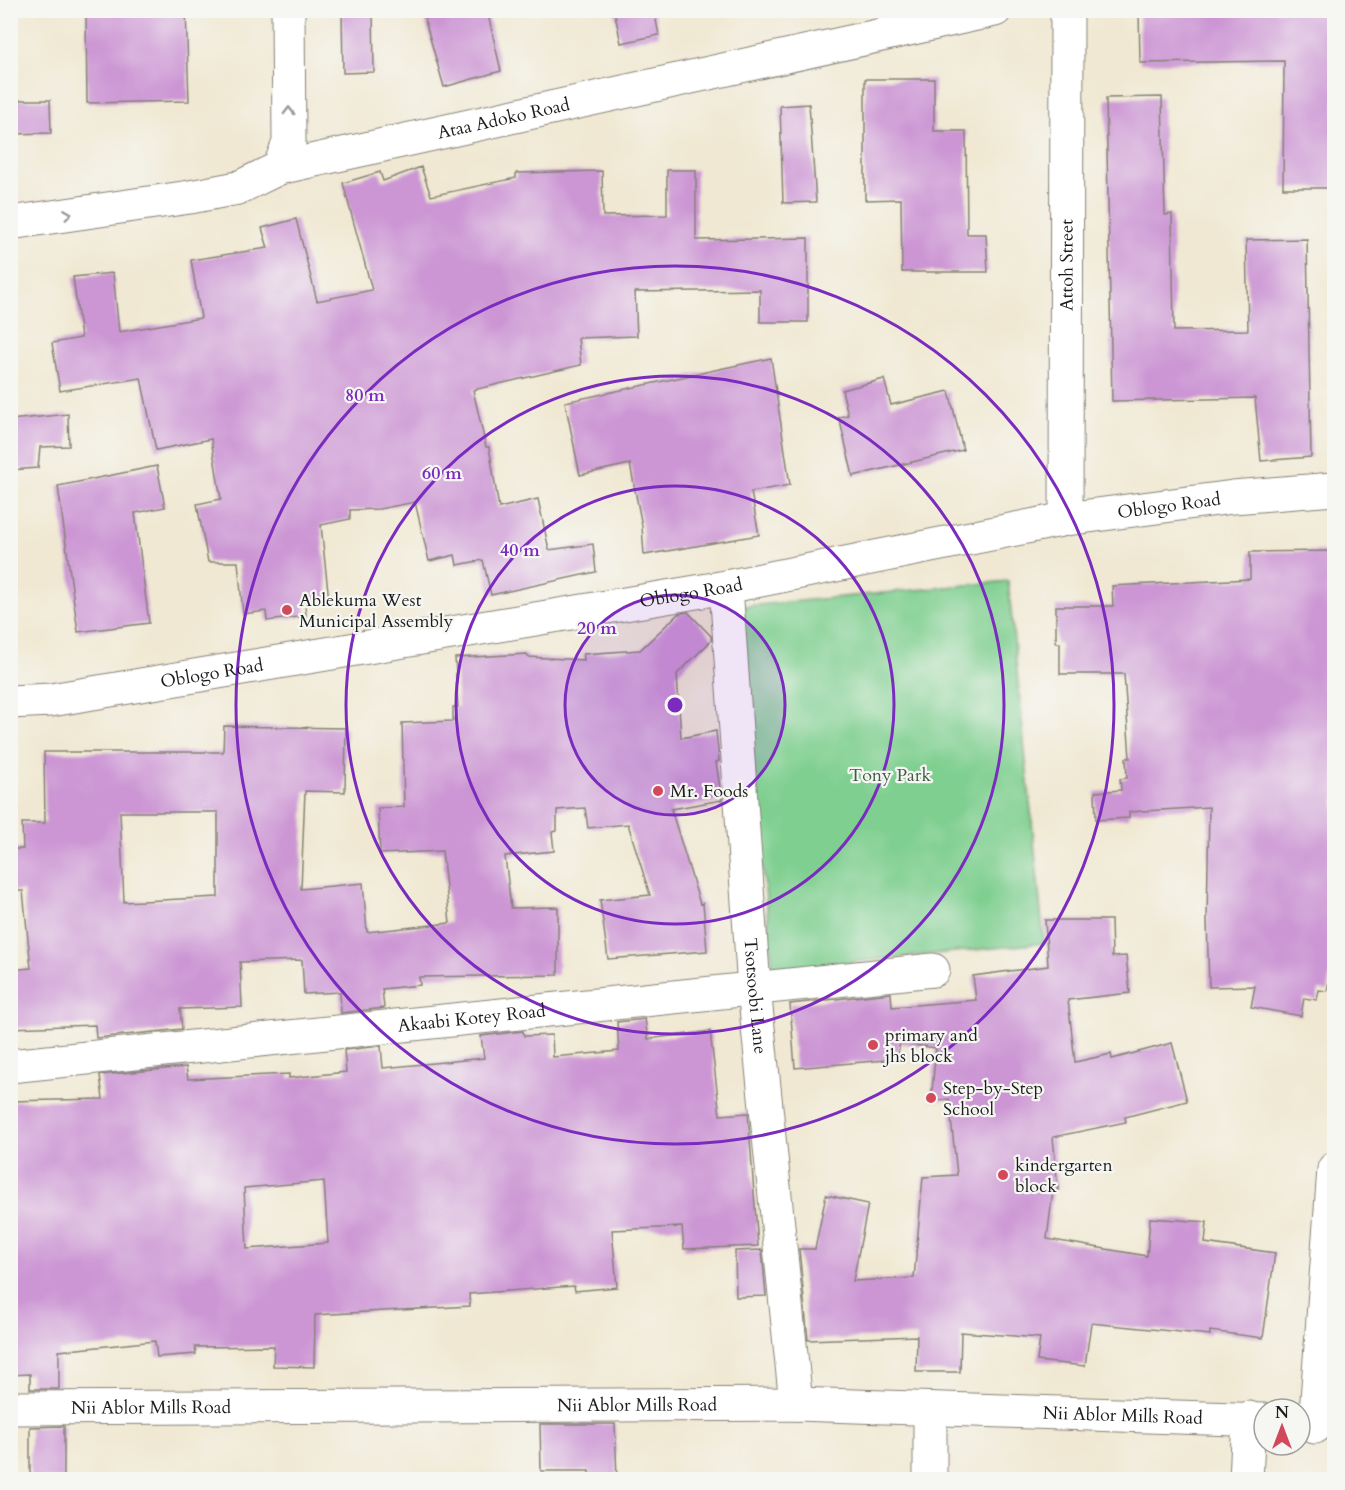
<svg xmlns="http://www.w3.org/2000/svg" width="1345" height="1490" font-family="Cardo,serif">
	<rect width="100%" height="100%" fill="#f6f6f2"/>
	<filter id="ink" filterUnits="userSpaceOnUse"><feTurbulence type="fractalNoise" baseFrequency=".0167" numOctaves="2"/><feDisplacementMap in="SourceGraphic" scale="12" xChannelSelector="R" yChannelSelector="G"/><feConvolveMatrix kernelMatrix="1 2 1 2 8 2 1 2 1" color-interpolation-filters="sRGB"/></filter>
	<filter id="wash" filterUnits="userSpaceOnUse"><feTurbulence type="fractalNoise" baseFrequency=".008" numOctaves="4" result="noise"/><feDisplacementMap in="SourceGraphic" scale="24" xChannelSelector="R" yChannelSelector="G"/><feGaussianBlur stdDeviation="1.35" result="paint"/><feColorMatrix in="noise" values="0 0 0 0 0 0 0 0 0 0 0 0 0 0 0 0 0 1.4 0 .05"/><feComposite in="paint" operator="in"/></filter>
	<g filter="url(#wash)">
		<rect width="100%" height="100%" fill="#f0e8d2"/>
		<!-- park -->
		<path fill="#7fcf90" stroke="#4e7656" stroke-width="1.5" d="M 1008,581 L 1044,943 L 773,970 L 737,607 Z"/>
		<g id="blocks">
			<!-- building -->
			<path fill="#cc96d4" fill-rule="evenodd" d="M 86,10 L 186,10 L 189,101 L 87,103 Z
				M 342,10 L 373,10 L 374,72 L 343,73 Z
				M 422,10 L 487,10 L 501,71 L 444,87 Z
				M 614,10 L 654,10 L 659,35 L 621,43 Z
				M 1139,10 L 1334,10 L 1335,188 L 1283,188 L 1284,61 L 1140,63 Z
				M 865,79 L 934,79 L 934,131 L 966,131 L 967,234 L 986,234 L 988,272 L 902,272 L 901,199 L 865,200 Z
				M 1162,97 L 1165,215 L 1172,214 L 1174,331 L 1248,330 L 1246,240 L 1307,239 L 1311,457 L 1261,461 L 1255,398 L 1112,401 L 1106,98 Z
				M 10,100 L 50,100 L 51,133 L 10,134 Z
				M 809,104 L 816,202 L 783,203 L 780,106 Z
				M 421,167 L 431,196 L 516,178 L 516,173 L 602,171 L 603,216 L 667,215 L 667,170 L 696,170 L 696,240 L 808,238 L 808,322 L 760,322 L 760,290 L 635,292 L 637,336 L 578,338 L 581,365 L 473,390 L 486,447 L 489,447 L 499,508 L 538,499 L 549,550 L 593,544 L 596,572 L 491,595 L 483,560 L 457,565 L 455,555 L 429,561 L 415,502 L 379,509 L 350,510 L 350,519 L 321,525 L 329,601 L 305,603 L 306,616 L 267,621 L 266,611 L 243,614 L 238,562 L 208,562 L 197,504 L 221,499 L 211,439 L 156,450 L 141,378 L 60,391 L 52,343 L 81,338 L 73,277 L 113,273 L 119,332 L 201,318 L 191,260 L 268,248 L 262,228 L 296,219 L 317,301 L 372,290 L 343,183 L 380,172 L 383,181 Z
				M 771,358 L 790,485 L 751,492 L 759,535 L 644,555 L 642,526 L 630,464 L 580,475 L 565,402 Z
				M 884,379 L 891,405 L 949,391 L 963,450 L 853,476 L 839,417 L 848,415 L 842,390 Z
				M 68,414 L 69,446 L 40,447 L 38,468 L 10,470 L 10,420 Z
				M 157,466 L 165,507 L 135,513 L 149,623 L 78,632 L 58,486 Z
				M 1335,551 L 1335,953 L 1327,991 L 1319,990 L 1317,1000 L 1304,998 L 1301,1016 L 1251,1007 L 1255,986 L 1209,987 L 1207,920 L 1209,807 L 1129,812 L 1129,818 L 1096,820 L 1095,792 L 1121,790 L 1120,779 L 1127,778 L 1126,758 L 1130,758 L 1124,674 L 1060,674 L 1060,643 L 1056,643 L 1056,606 L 1113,606 L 1112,586 L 1250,579 L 1250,552 Z
				M 688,612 L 711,636 L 711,641 L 677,674 L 681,738 L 716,731 L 719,761 L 716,762 L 722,800 L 671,809 L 700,904 L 703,903 L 707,951 L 608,959 L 600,900 L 650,895 L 628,824 L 588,828 L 585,808 L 557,810 L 557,831 L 552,832 L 554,851 L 505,856 L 511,908 L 558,907 L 558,975 L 419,977 L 420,985 L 382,989 L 384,1008 L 341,1013 L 340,992 L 304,994 L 302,960 L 240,962 L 242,1007 L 180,1009 L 182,1029 L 96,1038 L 95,1025 L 10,1028 L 10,970 L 31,968 L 23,891 L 10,891 L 10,849 L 23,849 L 22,823 L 45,823 L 44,752 L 223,752 L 224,726 L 346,728 L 345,792 L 305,791 L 301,889 L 363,883 L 367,932 L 450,923 L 442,851 L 380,854 L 378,808 L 404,807 L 402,723 L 453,721 L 453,707 L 458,707 L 455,658 L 527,654 L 528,657 L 584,660 L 583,654 L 640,650 L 678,614 ZM 120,812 L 218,812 L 218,897 L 124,902 Z
				M 1045,920 L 1111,920 L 1112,957 L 1126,956 L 1130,993 L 1068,1000 L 1075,1062 L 1111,1054 L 1112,1059 L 1172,1043 L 1187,1101 L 1125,1117 L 1126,1122 L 1053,1137 L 1058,1190 L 1053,1190 L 1047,1239 L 1147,1256 L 1150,1218 L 1207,1222 L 1205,1243 L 1275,1253 L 1263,1338 L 1210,1331 L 1210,1335 L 1091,1323 L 1085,1366 L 1037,1361 L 1040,1338 L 961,1332 L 960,1372 L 916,1372 L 917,1336 L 808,1340 L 799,1249 L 815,1249 L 826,1195 L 868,1204 L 853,1281 L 914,1278 L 923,1177 L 957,1175 L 949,1099 L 931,1101 L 936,1048 L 900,1043 L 897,1059 L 795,1068 L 790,1004 L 891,993 L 892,1007 L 976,1000 L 973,976 L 1048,966 Z
				M 645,1019 L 648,1039 L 710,1031 L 720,1115 L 748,1113 L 758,1246 L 684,1249 L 682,1227 L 612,1230 L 617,1287 L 575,1291 L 574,1286 L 469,1294 L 470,1306 L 315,1315 L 314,1367 L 273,1366 L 274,1346 L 195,1347 L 196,1354 L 157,1357 L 155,1341 L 59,1351 L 59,1389 L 30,1389 L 30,1374 L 10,1375 L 10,1101 L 103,1099 L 100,1075 L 186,1067 L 188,1079 L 289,1074 L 289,1078 L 346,1072 L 344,1050 L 381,1046 L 383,1068 L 484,1058 L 481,1036 L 523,1031 L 524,1036 L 552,1035 L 553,1057 L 619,1051 L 617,1022 ZM 324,1181 L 328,1243 L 247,1249 L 244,1188 Z
				M 762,1250 L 766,1296 L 736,1297 L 735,1251 Z
				M 540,1424 L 615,1424 L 617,1479 L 589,1479 L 589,1471 L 541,1471 Z
				M 64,1426 L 64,1479 L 30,1479 L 30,1427 Z"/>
		</g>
	</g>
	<g filter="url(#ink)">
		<use href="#blocks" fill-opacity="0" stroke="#868277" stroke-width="1.5"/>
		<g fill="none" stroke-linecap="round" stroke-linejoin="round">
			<!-- street casing -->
			<g stroke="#868277" stroke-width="35">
				<g id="street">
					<path id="s1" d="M 279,168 L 995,10"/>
					<path id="s2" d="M 1066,519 L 1067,10"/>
					<path id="s3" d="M 726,587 L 754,988 L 796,1404"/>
					<path id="s4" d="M 10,1066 L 933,970"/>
					<path id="s5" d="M 10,1408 L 796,1404 L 1264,1420"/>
					<path d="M 1315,1427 L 1334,1169"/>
					<path d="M 930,1480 L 930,1409"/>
					<path d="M 1246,1480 L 1249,1418"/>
				</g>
			</g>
			<!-- secondary casing -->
			<g stroke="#868277" stroke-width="35">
				<g id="secondary">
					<path d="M 10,223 L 190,197 L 238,188 L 279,168 L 289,143 L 288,10"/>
					<path id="s6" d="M 10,702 L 51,700 L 726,587 L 1066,519 L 1233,497 L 1334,489"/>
				</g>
			</g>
			<!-- street -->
			<use href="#street" stroke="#fff" stroke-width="33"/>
			<!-- secondary -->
			<use href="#secondary" stroke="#fff" stroke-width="33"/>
		</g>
		<!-- one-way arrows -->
		<defs><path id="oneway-chevron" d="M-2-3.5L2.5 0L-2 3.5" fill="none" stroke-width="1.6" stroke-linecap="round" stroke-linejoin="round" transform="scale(1.5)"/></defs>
		<g stroke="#999">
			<use href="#oneway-chevron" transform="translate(289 111) rotate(-90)"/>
			<use href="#oneway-chevron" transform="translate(68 214) rotate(-8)"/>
		</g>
	</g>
	<!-- distance rings -->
	<circle cx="675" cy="705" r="110" fill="#7b2cbf" fill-opacity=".12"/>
	<g fill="none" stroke="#7b2cbf" stroke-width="3">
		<circle cx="675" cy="705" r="110"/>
		<circle cx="675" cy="705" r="219"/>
		<circle cx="675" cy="705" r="329"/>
		<circle cx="675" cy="705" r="439"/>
	</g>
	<!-- markers -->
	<g fill="#d1495b" stroke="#f6f6f2" stroke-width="2">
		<circle cx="287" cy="610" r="6"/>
		<circle cx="658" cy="791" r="6"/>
		<circle cx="873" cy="1045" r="6"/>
		<circle cx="931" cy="1098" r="6"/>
		<circle cx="1003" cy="1175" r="6"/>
	</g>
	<g text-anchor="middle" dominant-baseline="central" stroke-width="4.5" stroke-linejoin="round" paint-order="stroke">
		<!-- street labels -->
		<g font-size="18" fill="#1c1c1c" stroke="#f6f6f2">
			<text stroke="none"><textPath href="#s1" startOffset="230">Ataa Adoko Road</textPath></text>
			<text stroke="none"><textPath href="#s2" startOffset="254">Attoh Street</textPath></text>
			<text stroke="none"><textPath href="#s6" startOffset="1176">Oblogo Road</textPath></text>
			<text stroke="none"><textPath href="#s6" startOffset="690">Oblogo Road</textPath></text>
			<text stroke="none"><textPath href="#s6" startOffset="204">Oblogo Road</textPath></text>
			<text stroke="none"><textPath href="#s3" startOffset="410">Tsotsoobi Lane</textPath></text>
			<text stroke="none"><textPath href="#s4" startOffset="464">Akaabi Kotey Road</textPath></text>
			<text stroke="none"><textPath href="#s5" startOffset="627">Nii Ablor Mills Road</textPath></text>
			<text stroke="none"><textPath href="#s5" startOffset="141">Nii Ablor Mills Road</textPath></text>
			<text stroke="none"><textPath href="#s5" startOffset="1113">Nii Ablor Mills Road</textPath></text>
		</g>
		<!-- poi labels -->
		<g font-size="18" fill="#1c1c1c" stroke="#f6f6f2" text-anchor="start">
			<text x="299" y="600">Ablekuma West<tspan x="299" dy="21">Municipal Assembly</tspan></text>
			<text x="670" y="791">Mr. Foods</text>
			<text x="885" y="1035">primary and<tspan x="885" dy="21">jhs block</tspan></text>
			<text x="943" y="1088">Step-by-Step<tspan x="943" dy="21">School</tspan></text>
			<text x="1015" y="1165">kindergarten<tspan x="1015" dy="21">block</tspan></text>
		</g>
		<!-- park labels -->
		<g font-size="18" fill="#3f5b45" stroke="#f6f6f2">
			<text x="890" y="775">Tony Park</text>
		</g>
	</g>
	<circle cx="675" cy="705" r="9" fill="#7b2cbf" stroke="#f6f6f2" stroke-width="3"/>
	<g font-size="18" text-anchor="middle" font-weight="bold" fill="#7b2cbf" stroke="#f6f6f2" stroke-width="4.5" stroke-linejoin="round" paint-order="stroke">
		<text x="365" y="401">80 m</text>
		<text x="442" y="479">60 m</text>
		<text x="520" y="556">40 m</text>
		<text x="597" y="634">20 m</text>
	</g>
	<!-- margin -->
	<rect width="1345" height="1490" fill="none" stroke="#f6f6f2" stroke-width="36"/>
	<!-- north arrow -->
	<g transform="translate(1282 1427)"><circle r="28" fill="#f6f6f2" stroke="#9f9f9c" stroke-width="1.5"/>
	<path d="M0-4.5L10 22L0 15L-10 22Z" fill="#d1495b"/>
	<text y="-9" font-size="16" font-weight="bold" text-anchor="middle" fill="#1c1c1c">N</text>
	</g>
</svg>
